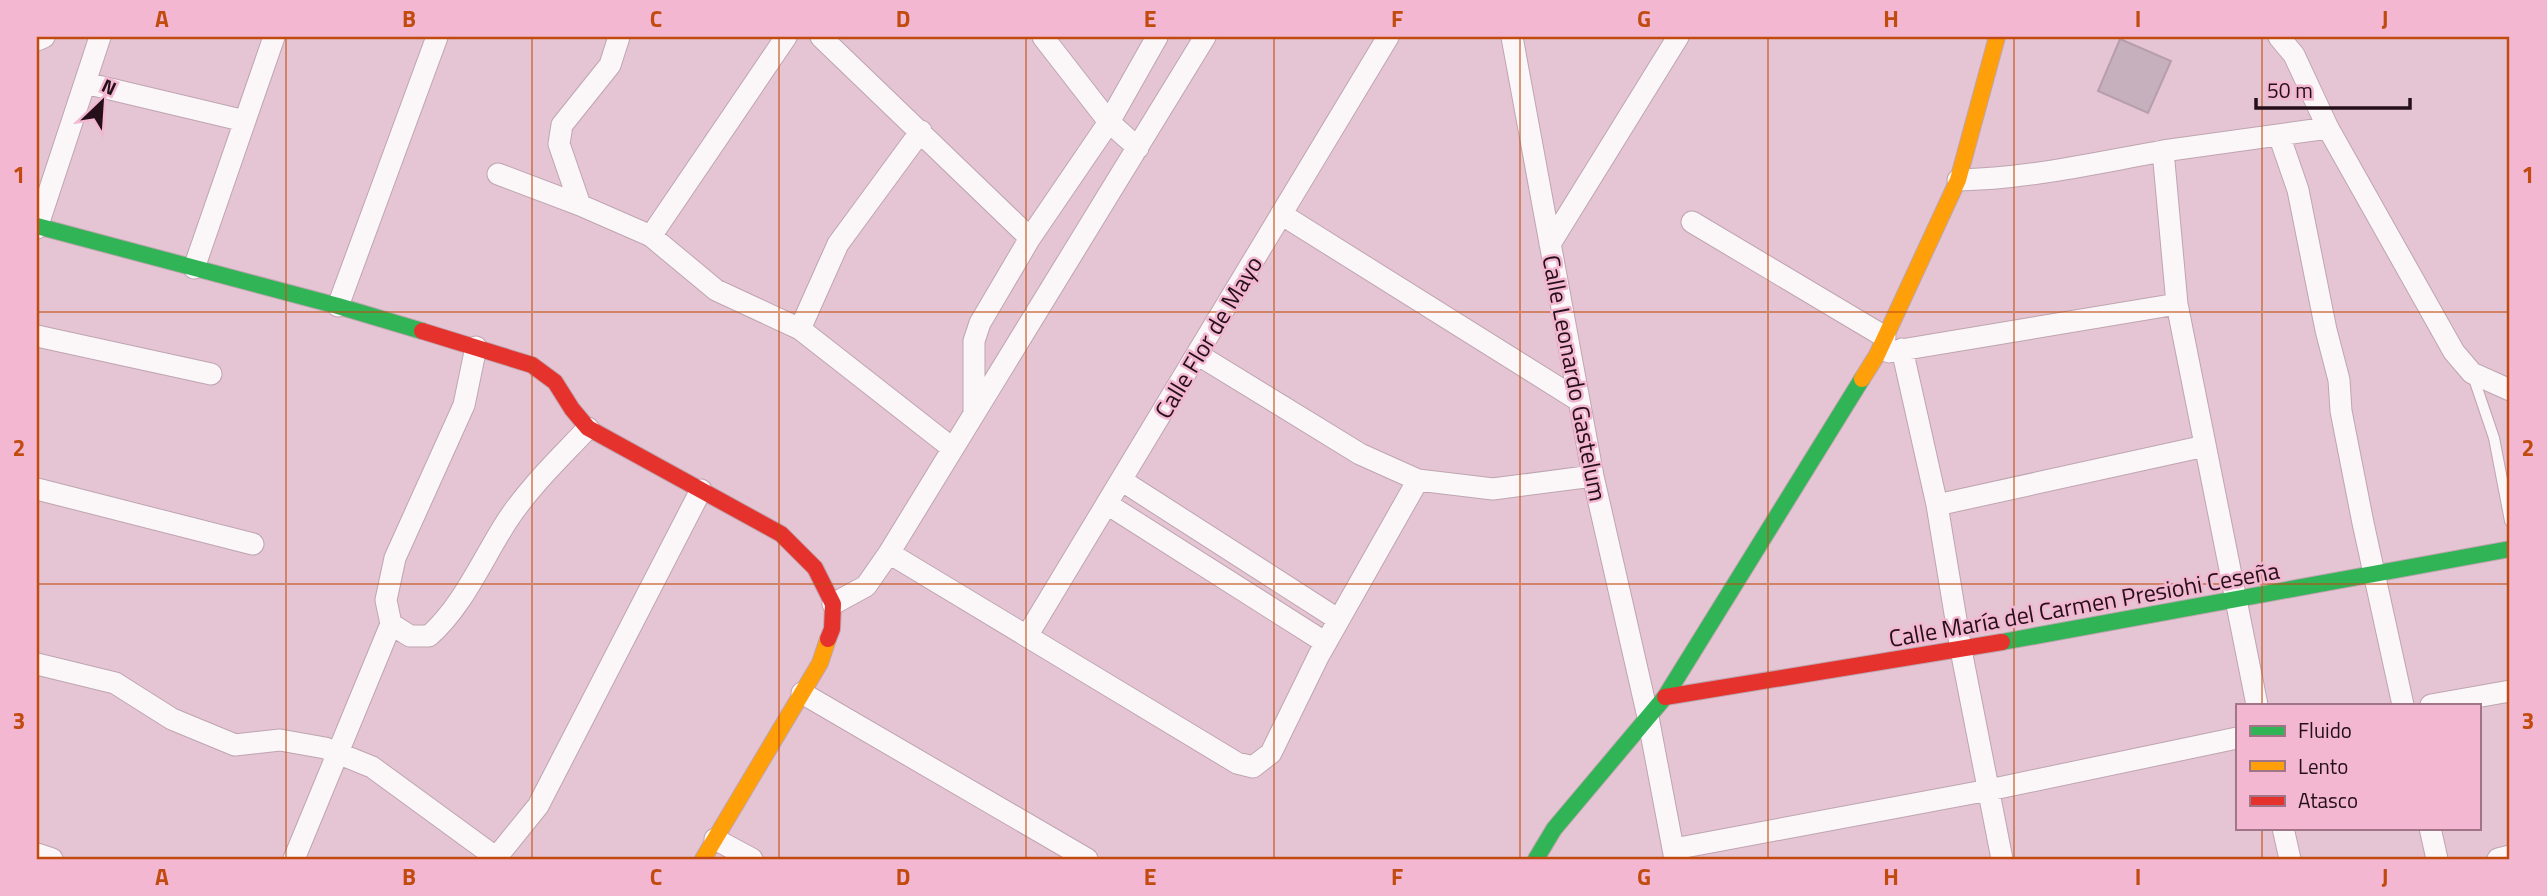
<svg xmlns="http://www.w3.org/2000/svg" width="2547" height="896" font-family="'Titillium Web',sans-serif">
	<rect width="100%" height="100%" fill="#e5c5d3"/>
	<!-- building -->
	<path fill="#c7b0be" stroke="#b69eac" stroke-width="2" d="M 2120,39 L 2171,61 L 2148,113 L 2098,91 Z"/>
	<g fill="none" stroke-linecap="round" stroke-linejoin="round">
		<!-- lane casing -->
		<g stroke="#bea5b0" stroke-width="12">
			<path id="lane" d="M 2473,376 L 2494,438 L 2510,521"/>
		</g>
		<!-- street casing -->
		<g stroke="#bea5b0" stroke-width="23">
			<path id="street" d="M 821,37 L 1030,238
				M 1043,37 L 1109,122 L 1138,148
				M 1512,37 L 1593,476 L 1648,717 L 1675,859
				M 2279,37 L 2294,55 L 2328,128 L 2454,352 L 2472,373 L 2510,390
				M 37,40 L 44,37
				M 85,83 L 245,121
				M 2279,135 L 2298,190 L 2326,330 L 2339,380 L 2341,411 L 2363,523 L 2403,705
				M 2163,151 L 2328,128
				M 498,174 L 580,205 L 651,236 L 716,290 L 800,329 L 952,448
				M 1958,180 C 2027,179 2095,163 2163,151 L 2177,304 L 2257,705
				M 580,205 L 559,144 L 562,125 L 610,65 L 619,37
				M 1281,214 L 1578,400
				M 1692,222 L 1885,337
				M 37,228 L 100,37
				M 651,236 L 786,37
				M 1550,244 L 1678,37
				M 194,268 L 274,37
				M 338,306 L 437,37
				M 800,329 L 838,244 L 921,131
				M 37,336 L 211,374
				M 1902,349 L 1937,505 L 1961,650 L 2002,859
				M 1889,352 L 2177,304
				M 1197,354 L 1360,454 L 1418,480 L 1493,489 L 1593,476
				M 974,413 L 974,341 L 980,323 L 1030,238 L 1109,122 L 1157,37
				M 1121,480 L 1339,620
				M 37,489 L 253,544
				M 1107,504 L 1326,643
				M 1937,505 L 2205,446
				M 889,553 L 1237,763 L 1253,767 L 1271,753 L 1319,655 L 1418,480
				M 833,604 L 866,586 L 889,553 L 1205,37
				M 391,624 L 410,636 L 429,636 C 463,606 482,560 507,521 C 530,486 560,458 588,428
				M 1027,636 L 1388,37
				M 37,664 L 115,683 L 172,719 L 235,745 L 280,740 L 325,748 L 372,767 L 498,859
				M 802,693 L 1087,859
				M 2431,705 L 2510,691
				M 2283,828 L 2290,859
				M 2430,828 L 2437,859
				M 715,839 L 752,859
				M 1674,849 L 1989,790 L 2237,738
				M 37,854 L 52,859
				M 294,859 L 391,624 L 386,600 L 395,558 L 464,405 L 476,347
				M 495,859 L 538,806 L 701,490
				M 2498,859 L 2510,856"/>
		</g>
		<!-- fast casing -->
		<g stroke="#bea5b0" stroke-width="18">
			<path id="fast" d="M 37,226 L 338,306 L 422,331
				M 2002,642 L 2510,549
				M 1536,859 L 1554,829 L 1665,697 L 1862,379"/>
		</g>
		<!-- slow casing -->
		<g stroke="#bea5b0" stroke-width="18">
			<path id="slow" d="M 1862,379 L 1877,355 L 1958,180 L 1997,37
				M 703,859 L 820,663 L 828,639"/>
		</g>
		<!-- jam casing -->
		<g stroke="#bea5b0" stroke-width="18">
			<path id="jam" d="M 422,331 L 532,365 L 555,382 L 572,409 L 588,428 L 781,534 L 815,568 L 833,604 L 832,629 L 828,639
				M 1665,697 L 2002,642"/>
		</g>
		<!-- lane -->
		<use href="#lane" stroke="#fbf6f8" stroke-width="10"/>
		<!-- street -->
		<use href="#street" stroke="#fbf6f8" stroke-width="21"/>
		<!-- fast -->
		<use href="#fast" stroke="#30b455" stroke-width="16"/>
		<!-- slow -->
		<use href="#slow" stroke="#ff9f0a" stroke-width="16"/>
		<!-- jam -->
		<use href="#jam" stroke="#e5322d" stroke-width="16"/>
	</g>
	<!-- grid -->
	<path fill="none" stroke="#c14a0f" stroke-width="2" stroke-opacity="0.55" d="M 286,37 L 286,859M 532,37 L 532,859M 779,37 L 779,859M 1026,37 L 1026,859M 1274,37 L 1274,859M 1520,37 L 1520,859M 1768,37 L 1768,859M 2014,37 L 2014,859M 2262,37 L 2262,705M 37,312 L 2510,312M 37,584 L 2510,584M 2262,828 L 2262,859"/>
	<g text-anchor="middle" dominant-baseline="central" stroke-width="5" stroke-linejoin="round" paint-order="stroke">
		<!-- street labels -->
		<g font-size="24" fill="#25101a" stroke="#f3b7d1">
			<text transform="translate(1208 337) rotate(-59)">Calle Flor de Mayo</text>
			<text transform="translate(1575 378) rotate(79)">Calle Leonardo Gastelum</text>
			<text transform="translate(2084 604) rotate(-10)">Calle María del Carmen Presiohi Ceseña</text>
		</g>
	</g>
	<!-- border -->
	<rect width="2547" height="896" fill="none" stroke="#f3b7d1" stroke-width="77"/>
	<!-- legend -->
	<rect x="2236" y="704" width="245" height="126" fill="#f3b7d1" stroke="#a17488" stroke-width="2"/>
	<rect x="2250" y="726" width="35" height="10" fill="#30b455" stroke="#a17488" stroke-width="2"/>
	<text x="2298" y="738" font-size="21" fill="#25101a">Fluido</text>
	<rect x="2250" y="761" width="35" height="10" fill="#ff9f0a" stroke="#a17488" stroke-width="2"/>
	<text x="2298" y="774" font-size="21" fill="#25101a">Lento</text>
	<rect x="2250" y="796" width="35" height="10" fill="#e5322d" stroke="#a17488" stroke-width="2"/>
	<text x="2298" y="808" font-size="21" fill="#25101a">Atasco</text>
	<!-- north arrow -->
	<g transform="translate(102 102) rotate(25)" stroke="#f3b7d1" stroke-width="5" paint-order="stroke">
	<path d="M0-5L12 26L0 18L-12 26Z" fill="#25101a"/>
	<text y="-10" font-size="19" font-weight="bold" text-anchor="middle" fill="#25101a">N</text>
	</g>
	<!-- scale -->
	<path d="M2256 98v10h154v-10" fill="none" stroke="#25101a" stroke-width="3.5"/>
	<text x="2267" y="98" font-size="21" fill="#25101a" stroke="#f3b7d1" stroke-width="5" paint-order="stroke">50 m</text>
	<rect x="38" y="38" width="2470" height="820" fill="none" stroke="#c14a0f" stroke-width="2.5"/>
	<g font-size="23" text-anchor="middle" font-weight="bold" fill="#c14a0f">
		<text x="162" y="27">A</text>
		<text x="409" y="27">B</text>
		<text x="656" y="27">C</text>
		<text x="903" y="27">D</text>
		<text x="1150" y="27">E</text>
		<text x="1397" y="27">F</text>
		<text x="1644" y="27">G</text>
		<text x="1891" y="27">H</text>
		<text x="2138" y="27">I</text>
		<text x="2385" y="27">J</text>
		<text x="19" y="183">1</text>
		<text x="2528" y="183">1</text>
		<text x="19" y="456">2</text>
		<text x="2528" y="456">2</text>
		<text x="19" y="729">3</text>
		<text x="2528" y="729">3</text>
		<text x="162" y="885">A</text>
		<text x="409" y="885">B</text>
		<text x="656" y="885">C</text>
		<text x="903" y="885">D</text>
		<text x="1150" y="885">E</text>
		<text x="1397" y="885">F</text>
		<text x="1644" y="885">G</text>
		<text x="1891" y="885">H</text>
		<text x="2138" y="885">I</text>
		<text x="2385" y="885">J</text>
	</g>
</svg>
